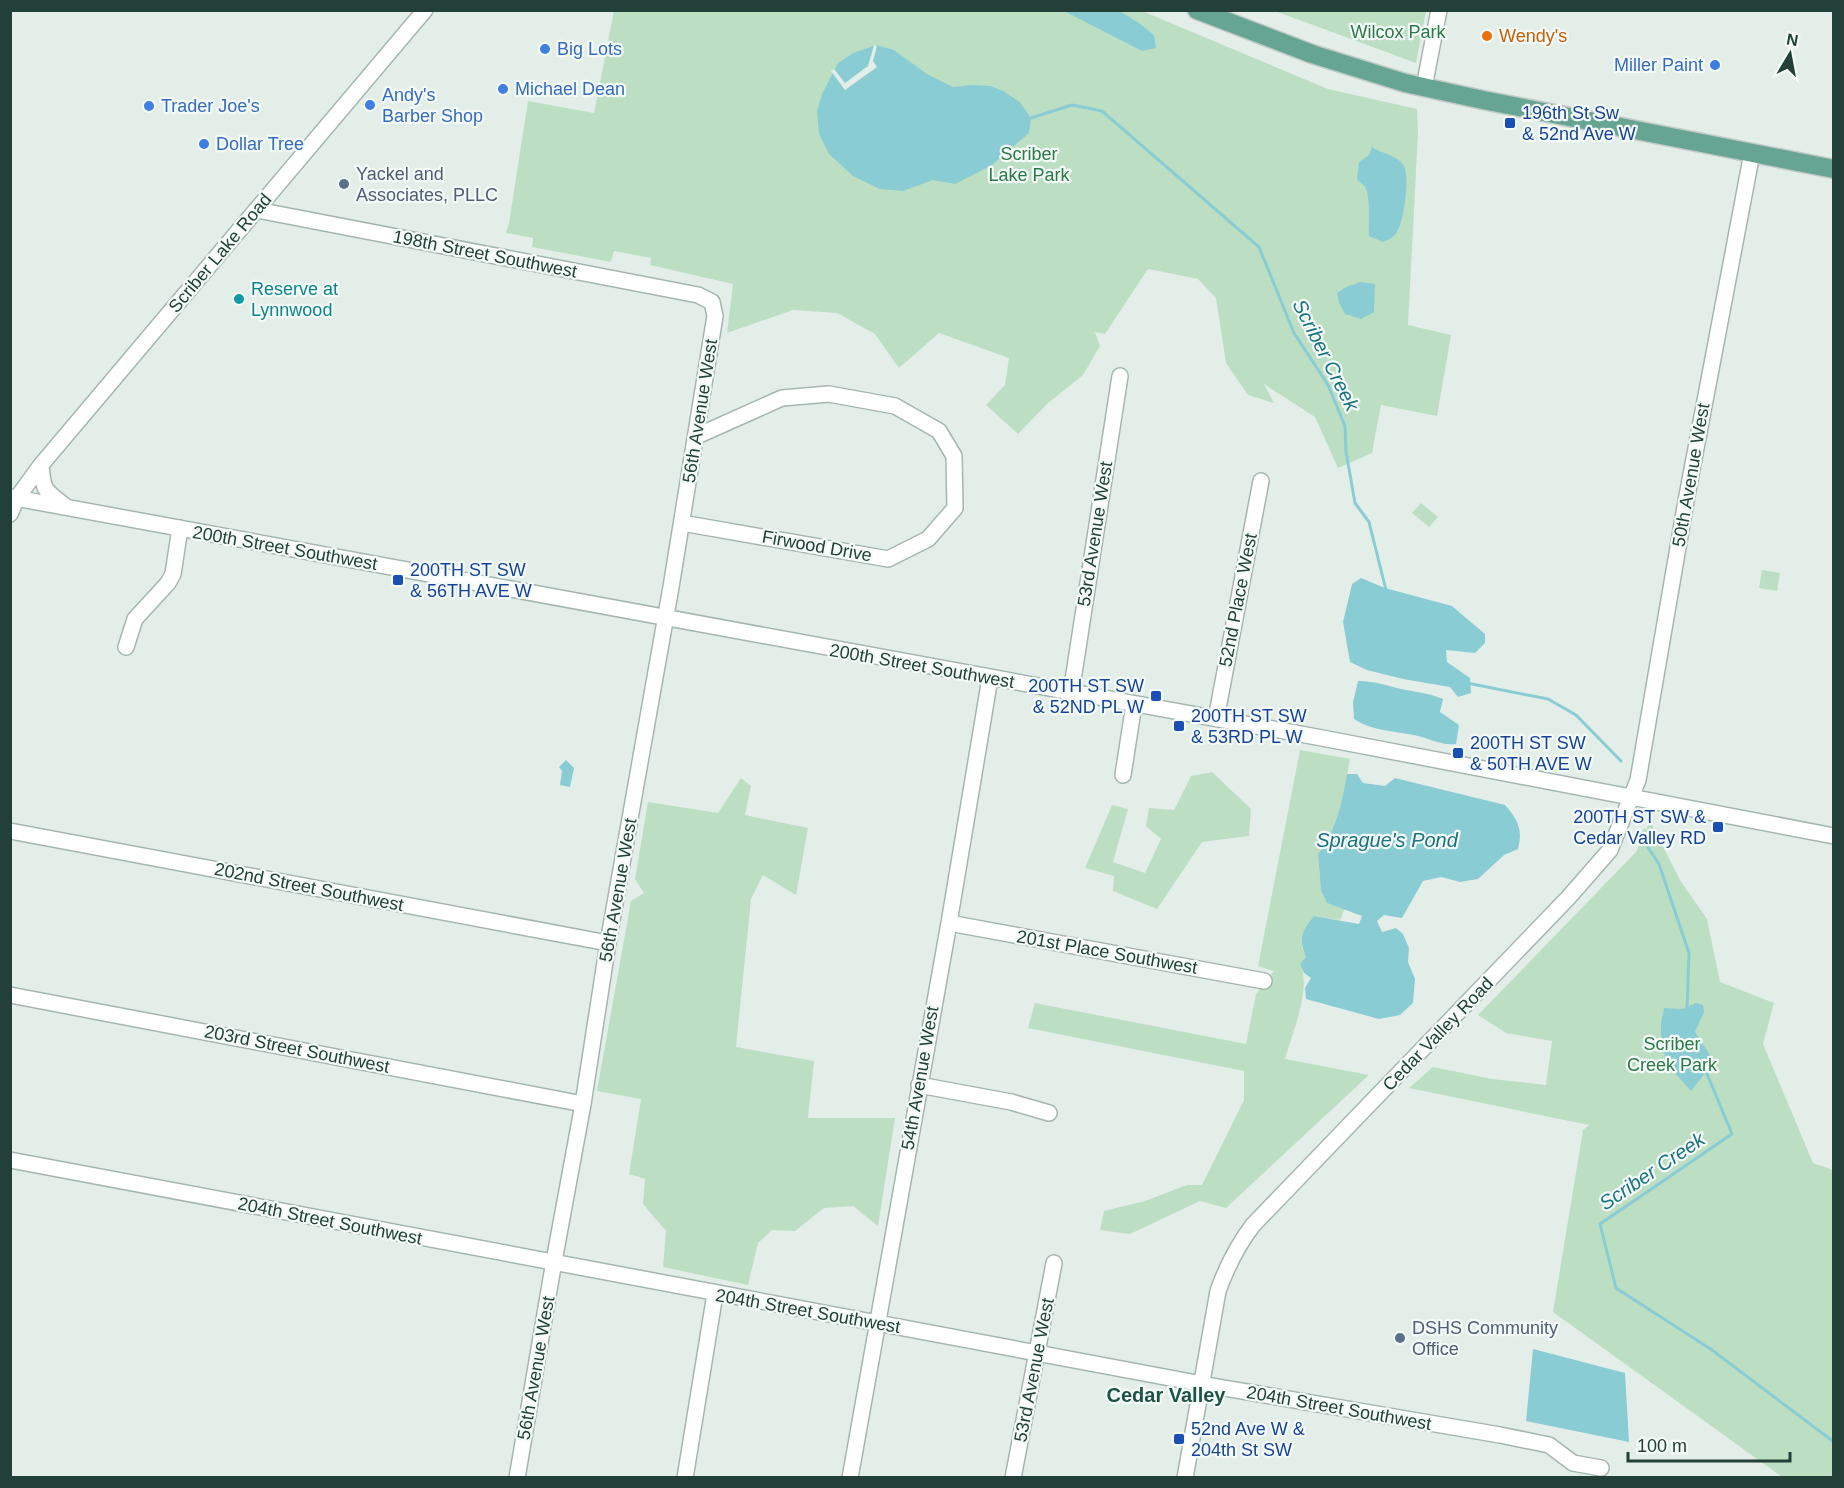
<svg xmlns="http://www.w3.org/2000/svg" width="1844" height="1488" font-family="Arial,sans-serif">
	<rect width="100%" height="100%" fill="#e3eee9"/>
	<!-- green -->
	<path fill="#bcdfc4" d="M 614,11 L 1142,11 L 1328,89 L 1417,109 L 1418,133 L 1408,325 L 1451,335 L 1437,416 L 1381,405 L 1372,453 L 1338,468 L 1315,417 L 1264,384 L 1274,403 L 1248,395 L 1226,363 L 1216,298 L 1198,279 L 1148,269 L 1105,334 L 1095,332 L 1100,346 L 1083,375 L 1047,404 L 1018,434 L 986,405 L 1005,385 L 1009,358 L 939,333 L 899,368 L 875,334 L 837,313 L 793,310 L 727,333 L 733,284 L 650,265 L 651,258 L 614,251 L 611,262 L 532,247 L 533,238 L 506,233 L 509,223 L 528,101 L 594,113 Z
		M 1275,11 L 1426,10 L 1426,11 L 1416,63 Z
		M 1421,503 L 1438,517 L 1429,527 L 1412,513 Z
		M 1762,570 L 1780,573 L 1777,591 L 1759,588 Z
		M 1300,750 L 1350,759 C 1344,793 1339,825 1318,854 L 1321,891 L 1327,903 L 1345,908 L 1340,920 L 1314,916 L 1302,947 L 1306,957 L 1300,964 C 1312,988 1292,1034 1285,1059 L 1369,1075 L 1226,1208 L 1200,1201 L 1130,1234 L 1100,1230 L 1104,1211 L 1145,1201 L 1187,1185 L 1202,1185 L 1244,1100 L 1244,1071 L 1028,1028 L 1035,1003 L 1246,1044 L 1256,994 L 1274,971 L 1258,966 Z
		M 1212,772 L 1251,809 L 1249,836 L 1202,842 L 1157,909 L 1113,891 L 1114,876 L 1085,868 L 1112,805 L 1128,809 L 1113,862 L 1145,873 L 1161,839 L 1146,826 L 1149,808 L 1174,810 L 1191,776 Z
		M 741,778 L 751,786 L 745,815 L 808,828 L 796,895 L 763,875 L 751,899 L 736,1047 L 814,1061 L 808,1118 L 895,1118 L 878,1226 L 853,1206 L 824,1208 L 795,1231 L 772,1230 L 758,1243 L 748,1285 L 663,1267 L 666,1231 L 643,1204 L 645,1179 L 629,1174 L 641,1099 L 597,1091 L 631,901 L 644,893 L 635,879 L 648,802 L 718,813 Z
		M 1650,821 L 1680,880 L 1707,919 L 1720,982 L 1774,1003 L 1763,1044 L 1813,1163 L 1833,1170 L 1833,1477 L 1782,1477 L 1553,1312 L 1583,1130 L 1589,1125 L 1409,1088 L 1433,1067 L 1492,1079 L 1546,1085 L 1552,1041 L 1506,1033 L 1478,1015 L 1636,852 L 1640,843 L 1639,838 L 1644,828 L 1646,830 Z"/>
	<!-- water -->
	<path fill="#8accd4" d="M 1118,10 L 1139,23 L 1154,35 L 1156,48 L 1142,51 L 1064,11 Z
		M 876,45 L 894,50 L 927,74 L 953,87 L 972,85 L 991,86 L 1003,91 L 1020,102 L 1031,118 L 1029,133 L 992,165 L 955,184 L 933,180 L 903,191 L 880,189 L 853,176 L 829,154 L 819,134 L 817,111 L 822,94 L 838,63 L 853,53 Z
		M 1372,147 C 1382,154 1398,155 1404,166 C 1410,177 1404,225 1395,235 C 1393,238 1387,240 1383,242 L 1369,236 C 1368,223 1371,197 1365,187 C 1363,184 1360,182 1357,180 L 1359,162 L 1369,155 Z
		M 1361,282 L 1375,284 L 1374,312 L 1361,319 L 1345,314 L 1339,303 L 1337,293 L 1346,287 Z
		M 1361,578 L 1385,588 L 1452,606 L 1485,634 L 1485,643 L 1475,653 L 1446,650 L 1447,662 L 1470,678 L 1471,693 L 1458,697 L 1450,687 L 1403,679 L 1367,670 L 1350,662 L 1343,622 L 1352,584 Z
		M 1358,681 C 1375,681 1384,685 1401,689 C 1416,692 1429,693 1443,699 L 1440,712 L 1459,725 L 1456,744 C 1442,746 1428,738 1414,735 C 1393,731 1372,731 1354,719 L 1353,702 Z
		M 566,760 L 574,768 L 570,787 L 560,785 L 562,771 L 559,767 Z
		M 1347,774 L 1357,774 L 1363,783 L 1385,786 L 1395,778 L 1505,805 C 1518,820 1523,829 1518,849 L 1504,855 L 1478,879 L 1460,882 L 1441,877 L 1423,881 L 1402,918 L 1384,915 L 1377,921 L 1382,932 L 1396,928 L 1403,934 L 1409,948 L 1408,962 L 1415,979 L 1413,1003 L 1400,1015 L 1379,1019 L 1306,999 L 1305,988 L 1311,978 L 1304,973 L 1300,964 L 1306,957 C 1298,938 1302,931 1314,916 L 1359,924 L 1362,916 L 1327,903 L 1321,891 L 1318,854 C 1336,830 1342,803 1347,774 Z
		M 1696,1003 L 1703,1005 L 1704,1012 L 1695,1032 L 1712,1058 L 1706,1072 L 1691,1091 L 1666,1063 L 1661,1035 L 1661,1023 L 1664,1008 L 1682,1009 Z
		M 1533,1349 L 1625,1373 L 1629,1442 L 1526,1421 Z"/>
	<!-- pier -->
	<path fill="#e3eee9" d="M 874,45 L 877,46 L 873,61 L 877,67 L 845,90 L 831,71 L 834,69 L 845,83 L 868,66 Z"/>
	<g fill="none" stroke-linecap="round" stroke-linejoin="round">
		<!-- stream -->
		<path stroke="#8accd4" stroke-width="3" d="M 1031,118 L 1072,105 L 1102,111 L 1259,247 L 1294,333 L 1328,385 L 1345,426 L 1346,452 L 1355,503 L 1369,522 L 1386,590
			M 1467,683 L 1548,699 L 1576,715 L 1621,761
			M 1640,835 L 1659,864 L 1689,953 L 1687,1009
			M 1705,1069 L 1732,1134 L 1600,1224 L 1616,1288 L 1712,1350 L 1834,1442"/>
		<!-- minor casing -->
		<g stroke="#a5b6b0" stroke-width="18">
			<path id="minor" d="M 1424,87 L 1439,10
				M 257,210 L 698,295 L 712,302 L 715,316 L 671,587 L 608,943 L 583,1104 L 554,1261 L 517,1478
				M 41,465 C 43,490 44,490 64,505
				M 10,497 L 1322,738 L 1834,836
				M 10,514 L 17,498 L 41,465 L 425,10
				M 682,523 L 888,559 L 928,539 L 955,508 L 954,456 L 939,431 L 895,406 L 829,394 L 782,398 L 697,436
				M 126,647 L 135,619 L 168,583 L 173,574 L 180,528
				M 1071,693 L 1120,376
				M 1216,719 L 1261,481
				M 1123,775 L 1134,704
				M 10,831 L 608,943
				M 949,923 L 1264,981
				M 10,995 L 583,1104
				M 919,1085 L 1011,1102 L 1049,1113
				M 10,1160 L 1218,1387 L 1500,1435 L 1549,1445 L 1573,1463 L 1601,1468
				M 685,1478 L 715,1294
				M 850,1478 L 949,923 L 990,678
				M 1013,1478 L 1054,1263
				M 1185,1478 L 1218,1291 C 1227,1266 1237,1246 1253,1225 L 1568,898 L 1610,850 L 1638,780 L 1686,501 L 1752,153"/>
		</g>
		<!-- major casing -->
		<g stroke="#c1cac7" stroke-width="21">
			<path id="major" d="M 1197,10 L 1312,54 L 1405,83 L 1483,100 L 1834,169"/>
		</g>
		<!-- minor -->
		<use href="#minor" stroke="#fff" stroke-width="15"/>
		<!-- major -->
		<use href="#major" stroke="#66a592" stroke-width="18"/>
	</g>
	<!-- markers -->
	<circle fill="#e8710a" stroke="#f4faf7" stroke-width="2" cx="1487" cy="36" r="6"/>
	<g fill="#3f7fe0" stroke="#f4faf7" stroke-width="2">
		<circle cx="545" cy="49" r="6"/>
		<circle cx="1715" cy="65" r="6"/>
		<circle cx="503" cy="89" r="6"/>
		<circle cx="370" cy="105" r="6"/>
		<circle cx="149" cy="106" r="6"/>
		<circle cx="204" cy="144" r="6"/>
	</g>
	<g fill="#1a4fb4" stroke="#f4faf7" stroke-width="2">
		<rect x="1504" y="117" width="12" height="12" rx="3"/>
		<rect x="392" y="574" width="12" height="12" rx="3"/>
		<rect x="1150" y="690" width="12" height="12" rx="3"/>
		<rect x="1173" y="720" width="12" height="12" rx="3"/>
		<rect x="1452" y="747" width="12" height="12" rx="3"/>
		<rect x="1712" y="821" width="12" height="12" rx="3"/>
		<rect x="1173" y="1433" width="12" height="12" rx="3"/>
	</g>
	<g fill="#5c6f8a" stroke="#f4faf7" stroke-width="2">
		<circle cx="344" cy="184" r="6"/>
		<circle cx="1400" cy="1338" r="6"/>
	</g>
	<circle fill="#0f9aa8" stroke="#f4faf7" stroke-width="2" cx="239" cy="299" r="6"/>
	<g text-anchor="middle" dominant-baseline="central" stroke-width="4.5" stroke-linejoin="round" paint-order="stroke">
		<!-- park labels -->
		<g font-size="18" fill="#2a7946" stroke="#f4faf7">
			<text x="1398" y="32">Wilcox Park</text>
			<text x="1029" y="154">Scriber<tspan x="1029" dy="21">Lake Park</tspan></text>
			<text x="1672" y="1044">Scriber<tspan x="1672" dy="21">Creek Park</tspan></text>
		</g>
		<!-- food labels -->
		<g font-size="18" fill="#c56008" stroke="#f4faf7" text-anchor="start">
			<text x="1499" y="36">Wendy's</text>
		</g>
		<!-- shop labels -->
		<g font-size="18" fill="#366cbe" stroke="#f4faf7" text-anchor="start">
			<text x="557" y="49">Big Lots</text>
			<text x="1703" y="65" text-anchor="end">Miller Paint</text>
			<text x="515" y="89">Michael Dean</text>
			<text x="382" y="95">Andy's<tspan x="382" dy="21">Barber Shop</tspan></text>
			<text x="161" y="106">Trader Joe's</text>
			<text x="216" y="144">Dollar Tree</text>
		</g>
		<!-- transit labels -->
		<g font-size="18" fill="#164399" stroke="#f4faf7" text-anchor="start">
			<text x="1522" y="113">196th St Sw<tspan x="1522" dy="21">&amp; 52nd Ave W</tspan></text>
			<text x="410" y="570">200TH ST SW<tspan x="410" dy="21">&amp; 56TH AVE W</tspan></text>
			<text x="1144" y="686" text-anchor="end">200TH ST SW<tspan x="1144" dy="21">&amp; 52ND PL W</tspan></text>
			<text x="1191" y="716">200TH ST SW<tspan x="1191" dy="21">&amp; 53RD PL W</tspan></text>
			<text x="1470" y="743">200TH ST SW<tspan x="1470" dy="21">&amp; 50TH AVE W</tspan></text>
			<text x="1706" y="817" text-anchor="end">200TH ST SW &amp;<tspan x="1706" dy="21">Cedar Valley RD</tspan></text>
			<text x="1191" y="1429">52nd Ave W &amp;<tspan x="1191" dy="21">204th St SW</tspan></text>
		</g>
		<!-- service labels -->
		<g font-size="18" fill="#4e5e75" stroke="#f4faf7" text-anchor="start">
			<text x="356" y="174">Yackel and<tspan x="356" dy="21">Associates, PLLC</tspan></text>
			<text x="1412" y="1328">DSHS Community<tspan x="1412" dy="21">Office</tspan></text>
		</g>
		<!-- street labels -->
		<g font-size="18" fill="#224037" stroke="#f4faf7">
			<text transform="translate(220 253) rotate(-50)">Scriber Lake Road</text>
			<text transform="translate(485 254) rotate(11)">198th Street Southwest</text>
			<text transform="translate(700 411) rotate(-81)">56th Avenue West</text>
			<text transform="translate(1691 475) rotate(-80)">50th Avenue West</text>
			<text transform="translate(1095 534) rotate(-81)">53rd Avenue West</text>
			<text transform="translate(817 546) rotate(10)">Firwood Drive</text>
			<text transform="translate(285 548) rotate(10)">200th Street Southwest</text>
			<text transform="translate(1238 600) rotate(-79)">52nd Place West</text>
			<text transform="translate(922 666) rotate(10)">200th Street Southwest</text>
			<text transform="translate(309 887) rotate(11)">202nd Street Southwest</text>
			<text transform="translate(618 890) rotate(-80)">56th Avenue West</text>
			<text transform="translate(1107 952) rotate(10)">201st Place Southwest</text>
			<text transform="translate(1438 1034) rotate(-46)">Cedar Valley Road</text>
			<text transform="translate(297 1049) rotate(11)">203rd Street Southwest</text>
			<text transform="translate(920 1078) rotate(-80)">54th Avenue West</text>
			<text transform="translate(330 1221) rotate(11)">204th Street Southwest</text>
			<text transform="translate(808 1311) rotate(10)">204th Street Southwest</text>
			<text transform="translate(536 1368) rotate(-80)">56th Avenue West</text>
			<text transform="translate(1034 1370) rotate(-79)">53rd Avenue West</text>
			<text transform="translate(1339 1408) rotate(10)">204th Street Southwest</text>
		</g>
		<!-- culture labels -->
		<g font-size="18" fill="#0d838f" stroke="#f4faf7" text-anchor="start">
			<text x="251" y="289">Reserve at<tspan x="251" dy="21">Lynnwood</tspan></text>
		</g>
		<!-- water labels -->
		<g font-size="20" font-style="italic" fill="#19727f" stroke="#f4faf7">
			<text transform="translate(1326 355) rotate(63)">Scriber Creek</text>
			<text x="1387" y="840">Sprague's Pond</text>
			<text transform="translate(1652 1171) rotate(-34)">Scriber Creek</text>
		</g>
		<!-- neighbourhood labels -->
		<g font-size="20" font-weight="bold" fill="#1d5344" stroke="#f4faf7">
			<text x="1166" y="1395">Cedar Valley</text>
		</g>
	</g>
	<!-- border -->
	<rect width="1844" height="1488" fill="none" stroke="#224037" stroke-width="24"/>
	<!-- north arrow -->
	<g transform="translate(1790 54) rotate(10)" stroke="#f4faf7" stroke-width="4.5" paint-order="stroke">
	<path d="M0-4.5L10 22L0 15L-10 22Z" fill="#224037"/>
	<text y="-9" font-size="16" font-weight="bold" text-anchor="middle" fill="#224037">N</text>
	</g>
	<!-- scale -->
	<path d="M1628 1452v9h162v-9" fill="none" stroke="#224037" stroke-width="3"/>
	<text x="1637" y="1452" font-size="18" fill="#224037" stroke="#f4faf7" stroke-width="4.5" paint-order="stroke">100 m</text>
</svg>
